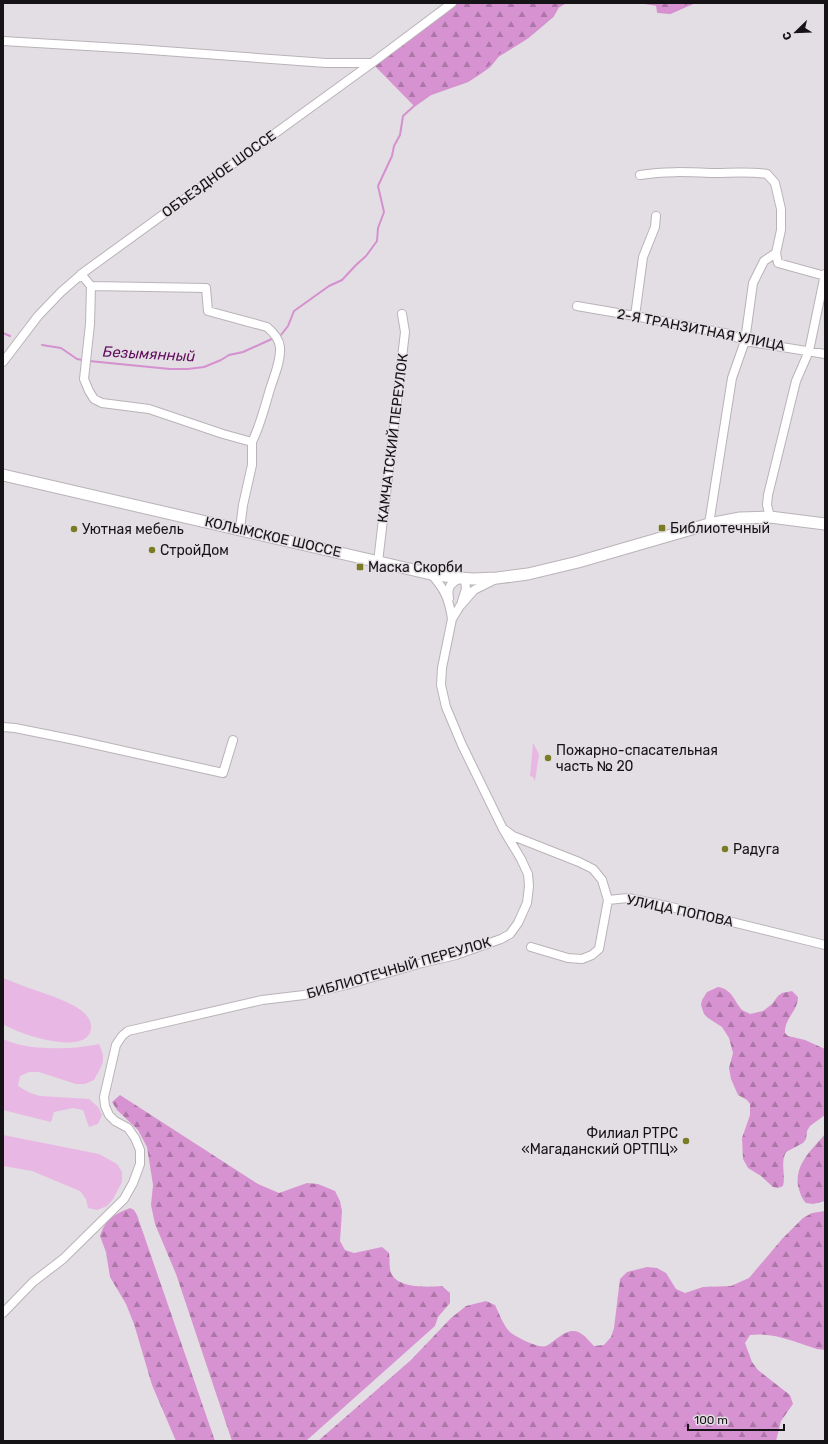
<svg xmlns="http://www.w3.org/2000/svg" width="828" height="1444" font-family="Rubik,sans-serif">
	<defs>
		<pattern id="forest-firs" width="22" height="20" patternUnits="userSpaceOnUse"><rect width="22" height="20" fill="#d792d1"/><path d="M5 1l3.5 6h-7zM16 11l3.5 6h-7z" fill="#ad76a8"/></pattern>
	</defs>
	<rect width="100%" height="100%" fill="#e3dee3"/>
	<!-- grass -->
	<path fill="#e8b7e3" d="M 533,743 L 539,754 L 535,781 L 533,777 L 530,776 Z
		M 3,978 C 18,984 34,990 49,995 C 60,999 73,1004 82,1011 C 88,1016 92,1022 91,1029 C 87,1057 18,1034 3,1024 Z
		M 3,1039 C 9,1041 15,1044 21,1045 C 43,1050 77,1049 99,1044 C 107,1061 102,1065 94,1080 L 85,1084 L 76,1084 L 39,1072 L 29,1072 L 20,1076 L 18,1086 L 30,1093 L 40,1096 L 89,1099 L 98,1107 L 102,1115 L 98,1124 L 89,1127 L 83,1110 L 73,1108 L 54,1112 L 51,1122 L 3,1110 Z
		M 3,1135 L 99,1154 L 117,1164 L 122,1172 L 122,1182 L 113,1199 L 107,1206 L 97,1210 L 88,1208 L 86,1199 L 80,1191 L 32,1171 L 3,1166 Z"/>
	<!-- forest -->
	<path fill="url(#forest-firs)" d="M 452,3 L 576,3 L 565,3 L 558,7 L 553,16 L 539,28 L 527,38 L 498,56 L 490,66 L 479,74 L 468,81 L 431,94 L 414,106 L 372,63 Z
		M 645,3 L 693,3 L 670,13 L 658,12 L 657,5 Z
		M 718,987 C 732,989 734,1001 742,1010 L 750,1014 L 763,1011 L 772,1004 L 778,996 L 782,993 L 792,991 L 798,997 C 798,1011 784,1019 785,1033 L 788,1036 L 805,1040 L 825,1049 L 825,1115 L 810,1126 L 807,1131 L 806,1139 L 803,1143 L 786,1152 C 780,1163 786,1175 783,1186 L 778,1188 L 773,1187 L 761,1176 L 748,1168 L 743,1159 L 742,1138 L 750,1115 L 750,1104 L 747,1100 L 738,1095 L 731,1079 L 729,1068 L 733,1053 L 729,1038 L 722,1027 L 708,1018 L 704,1014 L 701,1005 L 702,1000 L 707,992 Z
		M 120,1095 L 258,1184 L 279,1193 L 307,1183 L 318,1184 L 335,1191 L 340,1201 L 342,1211 L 340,1241 L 345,1250 L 354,1253 L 382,1247 L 389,1253 C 390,1259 389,1268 391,1273 C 398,1289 428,1287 442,1286 L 450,1293 L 450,1303 L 438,1317 L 435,1326 L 306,1441 L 232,1441 L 176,1274 L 155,1224 L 151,1205 L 153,1185 L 147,1147 L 138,1130 L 117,1110 L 112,1102 Z
		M 825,1134 L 825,1201 L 813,1204 L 806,1203 C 801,1198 800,1192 798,1186 C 795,1163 812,1150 825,1134 Z
		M 130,1208 L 134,1210 L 137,1215 L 215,1441 L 176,1441 L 152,1385 L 134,1324 L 126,1304 L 110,1277 L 106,1252 L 100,1236 C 105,1220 114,1214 130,1208 Z
		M 825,1211 L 825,1350 L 817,1349 C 795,1342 773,1332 750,1335 L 745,1343 L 752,1362 L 758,1370 L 790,1395 L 793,1404 L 781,1421 L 776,1441 L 318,1441 L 411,1360 L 451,1318 L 466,1306 L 486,1301 L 495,1305 C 499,1313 503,1325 510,1332 C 516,1337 539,1349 546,1346 C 551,1344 555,1339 559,1337 C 576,1324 583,1334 594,1346 L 604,1345 L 611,1337 L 614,1328 L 620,1279 L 627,1272 L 647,1267 L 657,1268 L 666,1273 L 676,1289 L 685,1293 L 703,1287 L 731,1286 L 749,1278 L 782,1239 L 803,1218 L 812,1213 Z"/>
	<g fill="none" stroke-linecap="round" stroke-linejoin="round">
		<!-- stream -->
		<path stroke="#d590cf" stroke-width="2" d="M 645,3 L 657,5 L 658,12 L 670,13 L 693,3
			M 3,333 L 10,336
			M 281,335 L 288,326 L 294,311 L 329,286 L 342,280 L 356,265 L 366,256 L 377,241 L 378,228 L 384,212 L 378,186 L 392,156 L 394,146 L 400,135 L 403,116 L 414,106 L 431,94 L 468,81 L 479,74 L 490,66 L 498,56 L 527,38 L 539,28 L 553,16 L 558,7 L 565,3 L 576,3
			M 42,345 L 61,348 L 77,359 L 82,360
			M 89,361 L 170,369 L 188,369 L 204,367 L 221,360 L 229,355 L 243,352 L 274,338"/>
		<!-- minor casing -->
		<g stroke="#b9b3b8" stroke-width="10">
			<path id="minor" d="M 3,41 L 137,49 L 326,63 L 372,63
				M 640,175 C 664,171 687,172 711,173 C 730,173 748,171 767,174 L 775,183 L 781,209 L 781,230 L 776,253 L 778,263 L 825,276
				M 81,274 L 91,286 L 206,288 L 208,311 L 267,327 C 273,332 279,339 280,347 C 281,360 275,374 271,386 C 265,405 261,424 252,442
				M 91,286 L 90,324 L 84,379 L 89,391 L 94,399 L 102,403 L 149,409 L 223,434 L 252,442 L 252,465 L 243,505 L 240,529
				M 577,306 L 635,316 L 729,334 L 745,341 L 825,354
				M 635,316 L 643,257 L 655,227 L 656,216
				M 3,362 L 38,316 L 61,292 L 84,272 L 372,63 L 452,3
				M 770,517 L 767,505 L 768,495 L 796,381 L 809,351 L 825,274
				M 709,524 L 732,378 L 745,341 L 753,283 L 764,261 L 776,253
				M 378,562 L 405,332 L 402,314
				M 431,574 C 445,589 449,599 452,619
				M 449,598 C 447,587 450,584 460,578
				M 462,601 L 466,589 L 465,579
				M 3,727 L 15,728 L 75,740 L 223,773 L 233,740
				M 505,830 L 513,836 L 579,862 L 593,869 L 602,880 L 608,900 L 599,949 L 592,955 L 582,959 L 568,958 L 531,947
				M 608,900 L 628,898 L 667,906 L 825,945
				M 3,1313 L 33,1282 L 63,1259 L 124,1199 L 133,1183 L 140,1164 L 140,1150 L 135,1138 L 128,1128 L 115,1121 L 109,1115 L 105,1106 L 104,1097 L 116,1045 L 122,1036 L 128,1031 L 262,1000 L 304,995 L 346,985 L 422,963 L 456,955 L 501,939 L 510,934 L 518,923 L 527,903 L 529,886 L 528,874 L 521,859 L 503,829 L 462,745 L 446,707 L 441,685 L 442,668 L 452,619 L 460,606 L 474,590 L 494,580"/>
		</g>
		<!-- highway casing -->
		<g stroke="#b9b3b8" stroke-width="13">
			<path id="highway" d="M 3,475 L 431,574 L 460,578 L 473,579 L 497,578 L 528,574 L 578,562 L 709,524 L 740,518 L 770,517 L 825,524"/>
		</g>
		<!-- minor -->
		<use href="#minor" stroke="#fff" stroke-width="8"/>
		<!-- highway -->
		<use href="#highway" stroke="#fff" stroke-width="11"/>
	</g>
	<!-- markers -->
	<g fill="#7a7c25" stroke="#e3dee3" stroke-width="1.5">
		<rect x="658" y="524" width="8" height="8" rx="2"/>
		<circle cx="74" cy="529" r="4"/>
		<circle cx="152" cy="550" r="4"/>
		<rect x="356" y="563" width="8" height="8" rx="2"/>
		<circle cx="548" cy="758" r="4"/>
		<circle cx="725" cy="849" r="4"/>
		<circle cx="686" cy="1141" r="4"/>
	</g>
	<g text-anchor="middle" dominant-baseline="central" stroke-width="3" stroke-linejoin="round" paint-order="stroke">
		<!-- street labels -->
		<g font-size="14" fill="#151315" stroke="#e3dee3">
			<text transform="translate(219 174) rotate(-36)">ОБЪЕЗДНОЕ ШОССЕ</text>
			<text transform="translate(701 330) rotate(11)">2-Я ТРАНЗИТНАЯ УЛИЦА</text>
			<text transform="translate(393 438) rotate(-83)">КАМЧАТСКИЙ ПЕРЕУЛОК</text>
			<text transform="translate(273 537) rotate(13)">КОЛЫМСКОЕ ШОССЕ</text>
			<text transform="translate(680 911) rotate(12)">УЛИЦА ПОПОВА</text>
			<text transform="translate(399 968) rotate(-16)">БИБЛИОТЕЧНЫЙ ПЕРЕУЛОК</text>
		</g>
		<!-- poi labels -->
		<g font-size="14" fill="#151315" stroke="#e3dee3" text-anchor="start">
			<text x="670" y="528">Библиотечный</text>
			<text x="82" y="529">Уютная мебель</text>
			<text x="160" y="550">СтройДом</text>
			<text x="368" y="567">Маска Скорби</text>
			<text x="556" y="750">Пожарно-спасательная<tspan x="556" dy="16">часть № 20</tspan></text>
			<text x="733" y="849">Радуга</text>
			<text x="678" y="1133" text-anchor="end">Филиал РТРС<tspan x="678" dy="16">«Магаданский ОРТПЦ»</tspan></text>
		</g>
		<!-- water labels -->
		<g font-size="15" font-style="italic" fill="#5f0a5c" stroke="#e3dee3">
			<text transform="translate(149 354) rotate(3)">Безымянный</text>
		</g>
	</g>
	<!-- border -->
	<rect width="828" height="1444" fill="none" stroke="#151315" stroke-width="8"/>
	<!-- north arrow -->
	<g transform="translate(796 32) rotate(247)" stroke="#e3dee3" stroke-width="3" paint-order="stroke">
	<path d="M0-3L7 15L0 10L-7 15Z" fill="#151315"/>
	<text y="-6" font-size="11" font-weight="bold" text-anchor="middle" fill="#151315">С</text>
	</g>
	<!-- scale -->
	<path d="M688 1424v6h96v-6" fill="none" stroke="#151315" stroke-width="2"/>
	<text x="694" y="1424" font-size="12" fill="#151315" stroke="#e3dee3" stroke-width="3" paint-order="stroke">100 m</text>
</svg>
